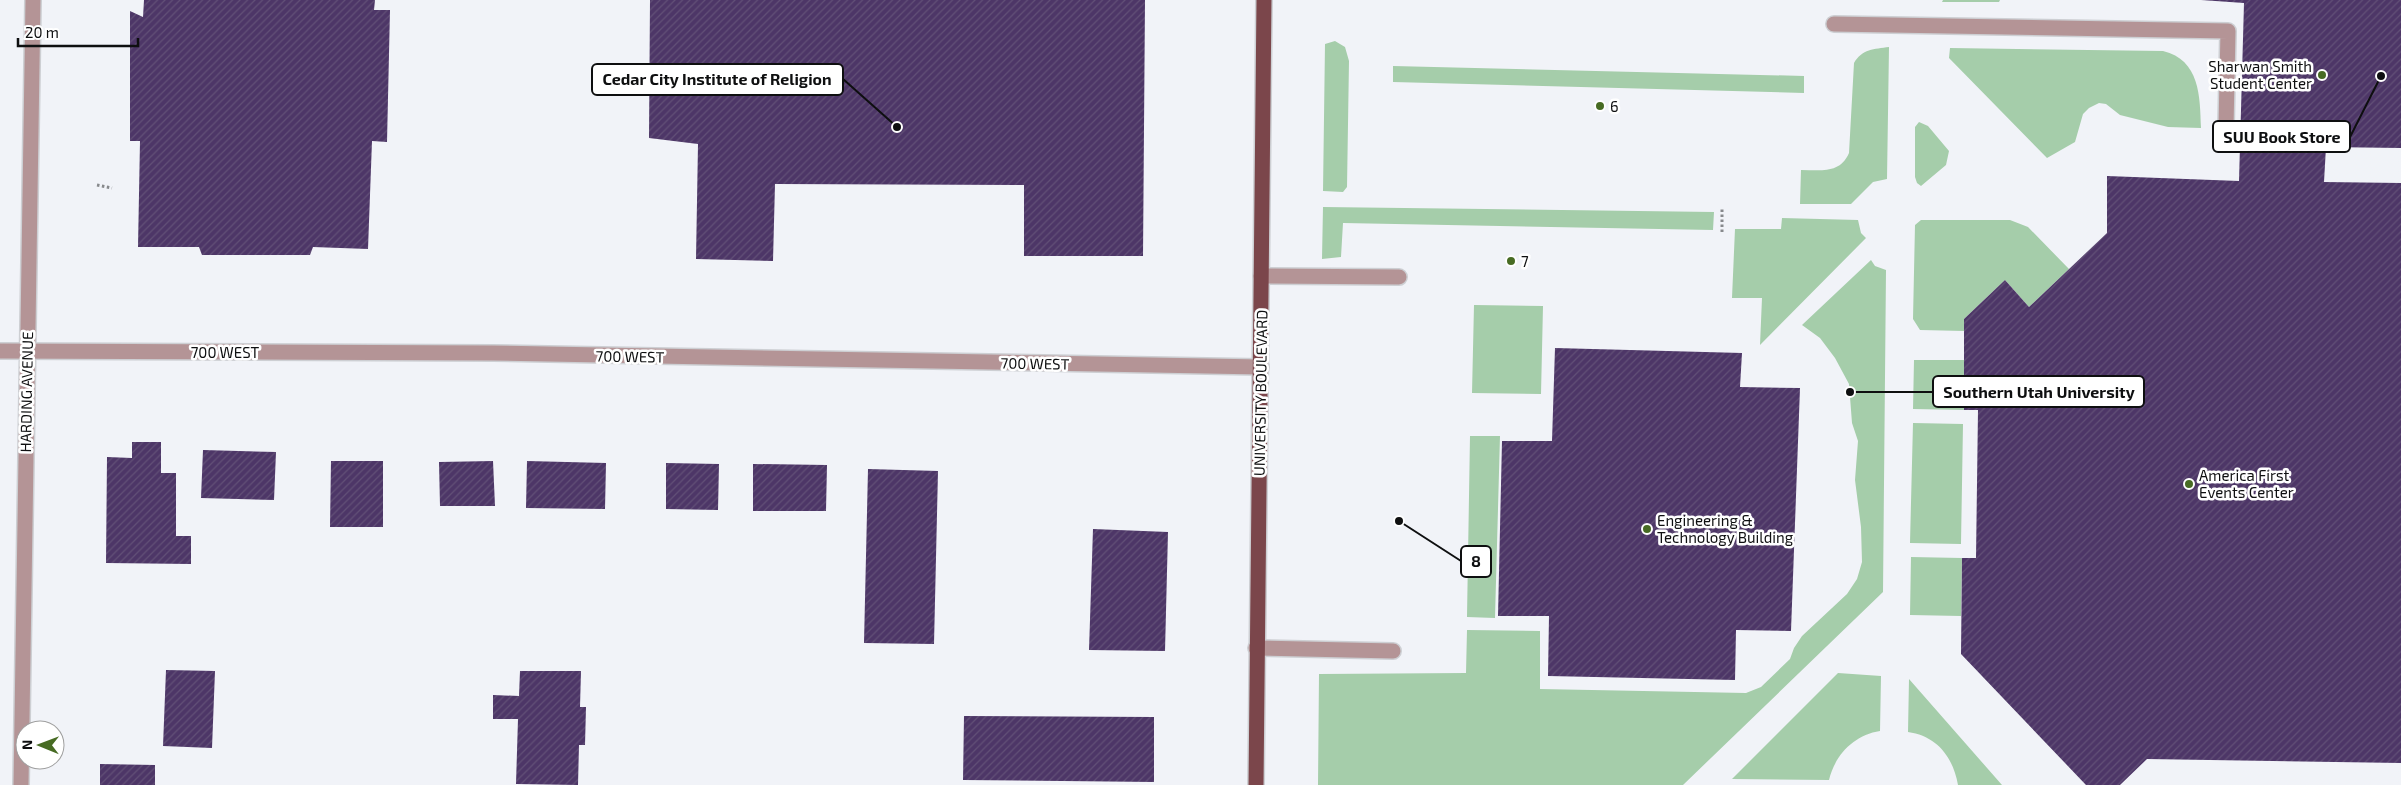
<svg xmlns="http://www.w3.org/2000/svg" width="2401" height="785" font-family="'Exo 2',sans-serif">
	<defs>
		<pattern id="building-hatch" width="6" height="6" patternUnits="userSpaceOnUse" patternTransform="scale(1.25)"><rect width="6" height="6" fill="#4d3667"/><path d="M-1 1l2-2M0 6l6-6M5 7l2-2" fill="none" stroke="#625077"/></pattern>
	</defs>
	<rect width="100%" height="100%" fill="#f1f3f8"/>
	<!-- grass -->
	<path fill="#a5cdaa" d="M 1943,0 L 2000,0 L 1999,2 L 1942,2 Z
		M 1335,41 L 1345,47 L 1349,61 L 1347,187 L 1343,192 L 1323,191 L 1325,44 Z
		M 1889,47 L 1887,179 L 1873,182 L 1851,204 L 1800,204 L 1801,170 C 1821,170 1840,174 1849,153 L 1854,63 C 1862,49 1874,49 1889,47 Z
		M 1950,48 L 2163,51 C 2200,60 2200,96 2201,128 L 2168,127 L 2120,115 L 2106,104 L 2099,103 L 2089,108 L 2083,114 L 2075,142 L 2047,158 L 1949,58 Z
		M 1393,66 L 1804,76 L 1804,93 L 1393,82 Z
		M 1919,122 L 1928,126 L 1949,151 L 1946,165 L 1921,186 L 1917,183 L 1915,177 L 1915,127 Z
		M 1323,207 L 1714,212 L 1713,230 L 1343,223 L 1341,257 L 1322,259 Z
		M 1782,218 L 1858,220 L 1861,233 L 1866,238 L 1760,345 L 1762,298 L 1732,298 L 1735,229 L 1781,229 Z
		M 1921,220 L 2010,220 L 2028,227 L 2069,269 L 2029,307 L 2005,280 L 1964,319 L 1965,331 L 1920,330 L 1913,319 L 1915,225 Z
		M 1871,260 L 1875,266 L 1886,270 L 1883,592 L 1683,785 L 1318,785 L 1319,674 L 1466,673 L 1467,630 L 1540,631 L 1540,689 L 1746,693 L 1761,687 L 1790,659 L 1794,648 L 1802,636 L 1847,594 L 1857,579 L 1862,562 L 1861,527 L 1855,480 L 1858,441 L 1852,423 L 1849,384 L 1835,358 L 1820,338 L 1802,325 Z
		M 1474,305 L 1543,306 L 1541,394 L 1472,393 Z
		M 1914,360 L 1965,360 L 1964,410 L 1913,409 Z
		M 1913,423 L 1963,424 L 1961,544 L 1910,543 Z
		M 1470,436 L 1500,436 L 1495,618 L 1467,617 Z
		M 1911,557 L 1962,558 L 1961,616 L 1910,615 Z
		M 1838,673 L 1881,676 L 1880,731 C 1854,735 1835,755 1829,780 L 1732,779 Z
		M 1909,679 L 2002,785 L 1958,785 C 1953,757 1937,736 1908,732 Z"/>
	<!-- building -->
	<path fill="url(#building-hatch)" d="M 144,0 L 375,0 L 374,10 L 390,10 L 387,142 L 372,141 L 368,249 L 313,247 L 310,255 L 202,255 L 199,247 L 138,247 L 140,141 L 130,141 L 130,11 L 143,17 Z
		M 650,0 L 1145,0 L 1143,256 L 1024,256 L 1024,185 L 775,184 L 773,261 L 696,259 L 698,144 L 649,138 Z
		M 2201,0 L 2401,0 L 2401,148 L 2326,147 L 2324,182 L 2401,183 L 2401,763 L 2147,759 L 2120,785 L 2086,785 L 1961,654 L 1962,558 L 1976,558 L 1978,410 L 1964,410 L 1964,319 L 2005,280 L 2029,307 L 2107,233 L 2107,176 L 2239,181 L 2244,3 Z
		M 1555,348 L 1742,353 L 1740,387 L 1800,388 L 1791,631 L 1736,630 L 1735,680 L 1548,676 L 1549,616 L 1498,616 L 1502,441 L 1552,441 Z
		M 132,442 L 161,442 L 161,473 L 176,473 L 176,536 L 191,536 L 191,564 L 106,563 L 107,457 L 132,458 Z
		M 203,450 L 276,452 L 274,500 L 201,498 Z
		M 331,461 L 383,461 L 383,527 L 330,527 Z
		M 493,461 L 495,506 L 440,506 L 439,462 Z
		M 527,461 L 606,463 L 605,509 L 526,508 Z
		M 666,463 L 719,464 L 718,510 L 666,509 Z
		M 753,464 L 827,465 L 826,511 L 753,511 Z
		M 868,469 L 938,471 L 934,644 L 864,643 Z
		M 1093,529 L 1168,532 L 1165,651 L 1089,650 Z
		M 166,670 L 215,671 L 212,748 L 163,746 Z
		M 520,671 L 581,671 L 580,707 L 586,707 L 585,745 L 579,745 L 578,785 L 516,784 L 518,719 L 493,719 L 493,695 L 519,696 Z
		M 964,716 L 1154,717 L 1154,782 L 963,780 Z
		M 100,764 L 155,765 L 155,785 L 100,785 Z"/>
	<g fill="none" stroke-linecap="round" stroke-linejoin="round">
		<!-- minor casing -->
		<g stroke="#cdcfd3" stroke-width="18">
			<path id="minor" d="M 1834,24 L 2228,31 L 2226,127
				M 1261,276 L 1399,277
				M 0,351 L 493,353 L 1261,367
				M 1256,648 L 1393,651
				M 21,785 L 33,0"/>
		</g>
		<!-- major casing -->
		<g stroke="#cdcfd3" stroke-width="18">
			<path id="major" d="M 1256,785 L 1264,0"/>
		</g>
		<!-- path -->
		<path stroke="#87898c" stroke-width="3" stroke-dasharray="2.5 2.5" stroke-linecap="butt" d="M 97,185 L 112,188
			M 1722,232 L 1722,208"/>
		<!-- minor -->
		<use href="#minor" stroke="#b49496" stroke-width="15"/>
		<!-- major -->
		<use href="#major" stroke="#7b464b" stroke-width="15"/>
	</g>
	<!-- markers -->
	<g fill="#476b23" stroke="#fff" stroke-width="2">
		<circle cx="2322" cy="75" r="5"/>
		<circle cx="1600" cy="106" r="5"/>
		<circle cx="1511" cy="261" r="5"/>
		<circle cx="2189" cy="484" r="5"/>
		<circle cx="1647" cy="529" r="5"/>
	</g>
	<g text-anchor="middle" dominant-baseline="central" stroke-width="5" stroke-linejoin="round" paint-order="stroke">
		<!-- poi labels -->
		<g font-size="15" fill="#0e0f10" stroke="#fff" text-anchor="start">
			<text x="2312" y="66" text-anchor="end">Sharwan Smith<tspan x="2312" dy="17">Student Center</tspan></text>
			<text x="1610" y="106">6</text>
			<text x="1521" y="261">7</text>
			<text x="2199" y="475">America First<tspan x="2199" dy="17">Events Center</tspan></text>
			<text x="1657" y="520">Engineering &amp;<tspan x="1657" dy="17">Technology Building</tspan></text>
		</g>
		<!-- street labels -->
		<g font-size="15" fill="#0e0f10" stroke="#fff">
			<text x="225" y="352">700 WEST</text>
			<text transform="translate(630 356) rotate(1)">700 WEST</text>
			<text transform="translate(1035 363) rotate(1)">700 WEST</text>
			<text transform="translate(26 392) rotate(-89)">HARDING AVENUE</text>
			<text transform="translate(1260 393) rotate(-89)">UNIVERSITY BOULEVARD</text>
		</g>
	</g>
	<!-- callouts -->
	<path fill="none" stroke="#0e0f10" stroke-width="2" d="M897 127L843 79M2381 76L2350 137M1850 392L1933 392M1399 521L1461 561"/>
	<g fill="#0e0f10" stroke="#fff" stroke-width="2">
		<circle cx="897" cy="127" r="5"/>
		<circle cx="2381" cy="76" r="5"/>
		<circle cx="1850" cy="392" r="5"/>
		<circle cx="1399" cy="521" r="5"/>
	</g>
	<g fill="#fff" stroke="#0e0f10" stroke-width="2">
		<rect x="592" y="64" width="251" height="31" rx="5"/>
		<rect x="2213" y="121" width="137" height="31" rx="5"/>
		<rect x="1933" y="376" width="211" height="31" rx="5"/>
		<rect x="1461" y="546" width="30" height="31" rx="5"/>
	</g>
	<g font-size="16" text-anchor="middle" font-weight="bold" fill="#0e0f10">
		<text x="717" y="85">Cedar City Institute of Religion</text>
		<text x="2282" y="143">SUU Book Store</text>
		<text x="2039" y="398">Southern Utah University</text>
		<text x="1476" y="567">8</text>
	</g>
	<!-- north arrow -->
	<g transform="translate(40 745) rotate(271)"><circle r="24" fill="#ffffff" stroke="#9f9f9f"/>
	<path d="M0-4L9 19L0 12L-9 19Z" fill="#476b23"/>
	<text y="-8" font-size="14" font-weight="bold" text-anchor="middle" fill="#0e0f10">N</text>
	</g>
	<!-- scale -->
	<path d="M18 38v8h120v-8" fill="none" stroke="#0e0f10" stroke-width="2.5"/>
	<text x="25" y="38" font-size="15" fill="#0e0f10" stroke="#ffffff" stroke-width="4" paint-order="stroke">20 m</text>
</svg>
